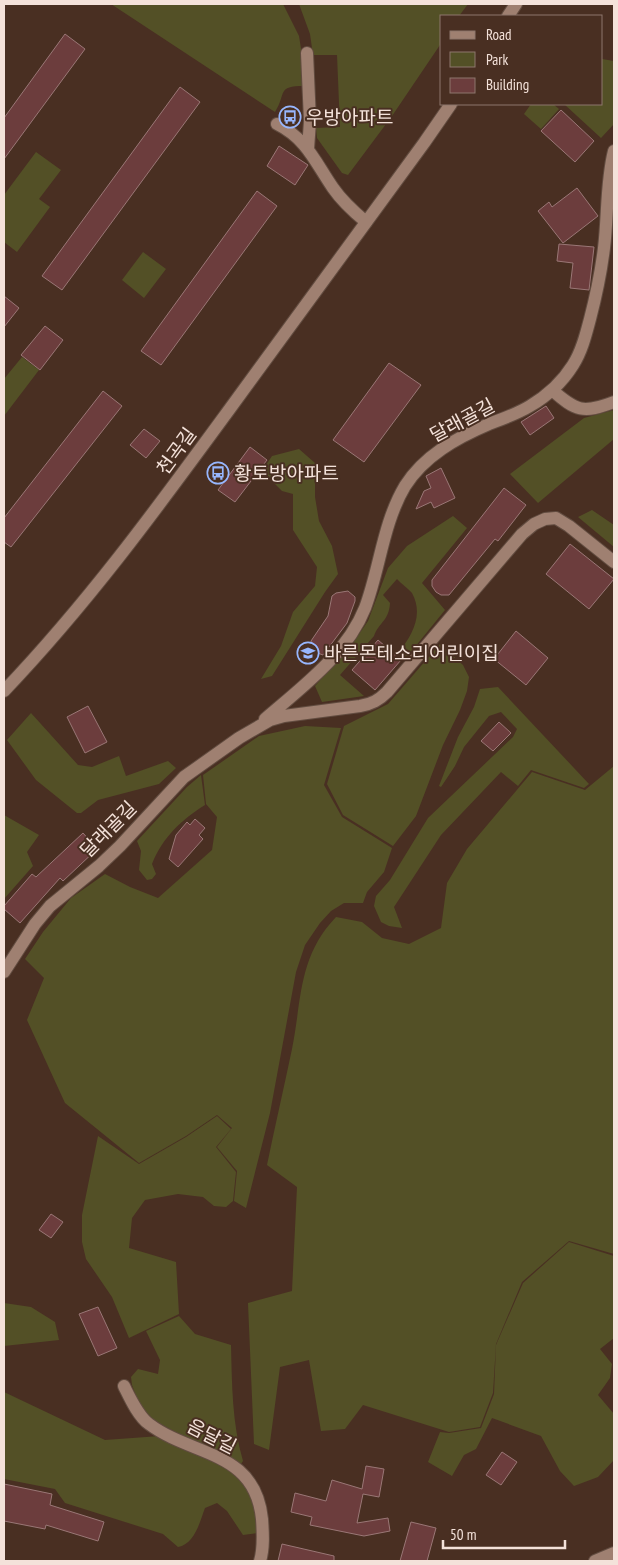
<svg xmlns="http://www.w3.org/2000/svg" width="618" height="1565" font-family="'PT Sans Narrow','Noto Sans KR',sans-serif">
	<rect width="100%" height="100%" fill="#492f22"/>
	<!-- green -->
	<path fill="#535026" d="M 111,4 L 283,4 L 299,36 L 302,55 L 304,86 C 276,86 287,93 275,112 Z
		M 299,4 L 468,4 L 459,16 L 442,16 L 442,42 L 392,116 L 348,175 L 342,173 L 317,138 L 316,128 L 340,127 L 337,55 L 313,55 L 310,34 Z
		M 602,59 L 614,61 L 614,124 L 601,138 L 564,104 L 602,104 Z
		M 531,104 L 553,104 L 559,109 L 541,129 L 524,114 Z
		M 36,152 L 61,170 L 39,199 L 50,207 L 17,252 L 4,242 L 4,195 Z
		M 143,252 L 166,269 L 144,298 L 122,280 Z
		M 22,357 L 39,370 L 4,416 L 4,379 Z
		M 614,410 L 614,439 L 538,503 L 510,474 L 584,418 Z
		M 299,449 L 315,463 L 315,497 L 319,521 L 332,546 L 338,574 L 325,592 L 272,676 L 261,679 L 281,646 L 293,612 L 315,586 L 317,567 L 293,530 L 293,494 L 282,491 L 262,471 L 272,456 Z
		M 592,510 L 614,525 L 614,547 L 578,517 Z
		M 453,516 L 467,528 L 422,583 L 445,610 L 406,658 L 399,652 C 412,635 424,615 412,593 C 408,588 401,584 397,579 L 383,595 L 390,603 C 389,621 379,622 374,636 L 340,675 L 364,696 L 322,702 L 315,686 L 355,640 L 368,621 L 388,568 L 407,546 Z
		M 440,644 L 463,665 L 469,677 L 467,691 L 460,710 L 443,745 L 416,816 L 393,846 L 343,815 L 327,784 L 344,726 L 388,704 Z
		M 498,687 L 589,784 L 584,788 L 531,770 L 518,786 L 501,772 L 441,835 L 394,907 L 402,928 L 389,926 L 381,922 L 374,906 L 376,896 L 390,880 L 428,818 L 513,737 L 517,729 L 501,712 L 489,716 L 464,747 L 455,766 L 441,787 L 439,786 L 458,737 L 474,707 L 480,689 Z
		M 31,713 L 78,765 L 92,767 L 119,756 L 126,776 L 168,761 L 176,768 L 159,784 L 98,800 L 81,813 L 77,813 L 36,780 L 7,740 Z
		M 305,726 L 341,728 L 324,785 L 342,817 L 392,848 L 384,872 L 367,892 L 363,903 L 344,903 L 331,911 L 320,923 L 305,945 L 296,972 L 270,1113 L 246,1208 L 234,1201 L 237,1171 L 217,1147 L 232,1128 L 217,1115 L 186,1136 L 139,1163 L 65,1103 L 27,1020 L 44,978 L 25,959 L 43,932 L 71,898 L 105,874 L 130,887 L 158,898 L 212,850 L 217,817 L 206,804 L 203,775 L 259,736 Z
		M 614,766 L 614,1254 L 569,1241 L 522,1282 L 496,1344 L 493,1393 L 480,1427 L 449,1432 L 363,1405 L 345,1429 L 321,1431 L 309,1360 L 280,1367 L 269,1450 L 254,1444 L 248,1303 L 292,1291 L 297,1187 L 267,1165 C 275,1126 284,1087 292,1049 C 302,999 298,957 336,917 L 362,922 L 382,938 L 409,944 L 441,928 L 447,883 L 467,849 L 532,772 L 585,790 Z
		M 201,775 L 205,805 C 181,820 163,837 152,864 L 156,874 L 152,879 L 147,880 L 139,870 L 141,851 L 137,841 L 187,787 Z
		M 4,815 L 39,835 L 27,852 L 33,866 L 4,899 Z
		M 217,1116 L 231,1129 L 216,1147 L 236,1172 L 233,1201 L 226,1207 L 214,1206 L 203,1197 L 178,1194 L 145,1200 L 132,1218 L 129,1248 L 176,1262 L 179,1314 L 129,1338 L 112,1297 L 86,1259 L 82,1242 L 82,1215 L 98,1136 L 139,1164 L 186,1137 Z
		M 569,1242 L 614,1256 L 614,1338 L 600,1349 L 612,1364 L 610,1378 L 598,1395 L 614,1414 L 614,1460 L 598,1477 L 574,1486 L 560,1471 L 541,1436 L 492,1418 L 476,1449 L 464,1455 L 452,1476 L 428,1462 L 440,1432 L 449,1433 L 481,1428 L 494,1394 L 496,1345 L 523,1283 Z
		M 4,1303 L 31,1307 L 55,1322 L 59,1340 L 4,1346 Z
		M 179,1316 L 195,1334 L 231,1345 C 232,1385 232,1423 243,1461 L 239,1467 L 150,1418 L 139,1404 L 132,1385 L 131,1377 L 138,1369 L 158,1374 L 160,1360 L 146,1331 Z
		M 4,1392 L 105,1440 L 160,1436 L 189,1448 L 236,1474 L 252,1495 L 258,1533 L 243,1535 L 227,1511 L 217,1503 L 205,1508 C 200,1521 195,1544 178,1547 L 163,1534 L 65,1503 L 55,1489 L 4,1479 Z"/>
	<!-- building -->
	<path fill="#6c3d3d" stroke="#9a7776" d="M 65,34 L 85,49 L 4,159 L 4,118 Z
		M 180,87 L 200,102 L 62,290 L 42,276 Z
		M 561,110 L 594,141 L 575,162 L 541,131 Z
		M 279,146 L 308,165 L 295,185 L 267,166 Z
		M 577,188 L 598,216 L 563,243 L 538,211 L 549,202 L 552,207 Z
		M 257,191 L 277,206 L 161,365 L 141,351 Z
		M 559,244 L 594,247 L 589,290 L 570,288 L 573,263 L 557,261 Z
		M 4,296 L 19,308 L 4,327 Z
		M 45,326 L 63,340 L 40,370 L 21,355 Z
		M 389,363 L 421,385 L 364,462 L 333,440 Z
		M 103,391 L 122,406 L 11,547 L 4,542 L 4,518 Z
		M 546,406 L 554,418 L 530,435 L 521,422 Z
		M 144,429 L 160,441 L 146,458 L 130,445 Z
		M 250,447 L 267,460 L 235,502 L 218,490 Z
		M 441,468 L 455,498 L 434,508 L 431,502 L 416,509 L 424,491 L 431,488 L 426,476 Z
		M 504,488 L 526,505 L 498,541 L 495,539 L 449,595 L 441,595 L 436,592 L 432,586 L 432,580 Z
		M 570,544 L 614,579 L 589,609 L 546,574 Z
		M 348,591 L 355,597 L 355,601 L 347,623 L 323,655 L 315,652 L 312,647 L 311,641 L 328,616 L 332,596 L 336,593 Z
		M 516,631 L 548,658 L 526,685 L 494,659 Z
		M 378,640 L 401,660 L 375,690 L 352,670 Z
		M 88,706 L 107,742 L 85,753 L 67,717 Z
		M 499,722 L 511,733 L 493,751 L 481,741 Z
		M 195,819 L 205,828 L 199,835 L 203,839 L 178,867 L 169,859 L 176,835 L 187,822 L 190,825 Z
		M 83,833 L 97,849 L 63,881 L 60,878 L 20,923 L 4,909 L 4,906 L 32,874 L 36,877 Z
		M 51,1214 L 63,1222 L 51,1238 L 39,1230 Z
		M 98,1307 L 117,1348 L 98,1356 L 79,1314 Z
		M 502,1452 L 517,1462 L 501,1485 L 486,1475 Z
		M 366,1466 L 384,1469 L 379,1497 L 363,1494 L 357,1523 L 388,1518 L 390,1531 L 364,1536 L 310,1525 L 312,1517 L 291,1512 L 295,1493 L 326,1501 L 332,1480 L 362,1489 Z
		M 4,1484 L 52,1494 L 50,1505 L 104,1522 L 98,1541 L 46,1525 L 45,1529 L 4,1521 Z
		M 411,1522 L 436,1528 L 427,1561 L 400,1561 Z
		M 282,1544 L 334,1556 L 334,1561 L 278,1561 Z"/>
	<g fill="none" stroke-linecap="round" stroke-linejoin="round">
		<!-- minor casing -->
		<g stroke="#624c40" stroke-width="14">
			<path id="minor" d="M 307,53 L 310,121 L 308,149
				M 277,124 C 307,139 315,162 333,188 C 342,201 354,212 366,222
				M 552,390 C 576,411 583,414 614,402
				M 265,719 C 302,687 347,654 365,608 C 380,568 383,523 405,486 C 424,456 456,438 489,424 C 502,419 517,414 530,406 C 547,396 563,381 573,365 C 582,351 586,334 590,319 C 596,296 601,272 604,248 C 608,216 606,182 614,151
				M 4,972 L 35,924 L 50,906 L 99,866 L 120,846 L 184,777 L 239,738 L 270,720 L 284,716 L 360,706 C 372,704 379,700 387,692 L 522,534 L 534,524 L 545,519 L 556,518 L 569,526 L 614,562
				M 124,1386 C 130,1398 138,1416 149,1424 C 193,1457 255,1450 262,1519 C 263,1533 264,1548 260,1561
				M 595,1561 L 614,1553"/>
		</g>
		<!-- tertiary casing -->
		<g stroke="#624c40" stroke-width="14">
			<path id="tertiary" d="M 508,16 L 516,4
				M 4,691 C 87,604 155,511 226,414 C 292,324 358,233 424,143 L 451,104"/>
		</g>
		<!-- minor -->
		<use href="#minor" stroke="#9f8071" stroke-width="12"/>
		<!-- tertiary -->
		<use href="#tertiary" stroke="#9f8071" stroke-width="12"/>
	</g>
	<!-- icons -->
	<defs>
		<g id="bus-ring" transform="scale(1.125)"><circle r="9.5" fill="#492f22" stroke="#97b6fd" stroke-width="1.5"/><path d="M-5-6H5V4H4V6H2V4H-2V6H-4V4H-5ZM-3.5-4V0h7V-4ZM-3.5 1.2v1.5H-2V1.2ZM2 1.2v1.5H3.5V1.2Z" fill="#97b6fd"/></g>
		<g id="school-ring" transform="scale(1.125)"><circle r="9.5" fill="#492f22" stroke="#97b6fd" stroke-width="1.5"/><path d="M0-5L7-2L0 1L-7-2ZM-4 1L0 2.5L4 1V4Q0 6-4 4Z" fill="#97b6fd"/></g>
	</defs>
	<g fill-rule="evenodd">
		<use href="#bus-ring" x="290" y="117"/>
		<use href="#bus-ring" x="218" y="473"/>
		<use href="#school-ring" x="308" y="653"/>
	</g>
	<g text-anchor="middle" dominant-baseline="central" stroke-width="4" stroke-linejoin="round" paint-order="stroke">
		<!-- poi labels -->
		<g font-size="19" fill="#f4e2da" stroke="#492f22" text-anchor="start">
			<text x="306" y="117">우방아파트</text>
			<text x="234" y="473">황토방아파트</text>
			<text x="324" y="653">바른몬테소리어린이집</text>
		</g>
		<!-- street labels -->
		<g font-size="19" fill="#f4e2da" stroke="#492f22">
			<text transform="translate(462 420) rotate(-28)">달래골길</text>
			<text transform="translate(176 451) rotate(-54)">천곡길</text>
			<text transform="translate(108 829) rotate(-45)">달래골길</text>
			<text transform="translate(212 1436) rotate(27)">음달길</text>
		</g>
	</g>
	<!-- border -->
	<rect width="618" height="1565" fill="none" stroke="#f4e2da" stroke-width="10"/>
	<!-- legend -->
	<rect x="440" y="15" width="162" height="90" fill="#492f22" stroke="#8d776c"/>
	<rect x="450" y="31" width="25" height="8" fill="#9f8071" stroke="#8d776c"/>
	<text x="486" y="40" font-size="15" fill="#f4e2da">Road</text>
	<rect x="450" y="52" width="25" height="15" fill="#535026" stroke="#8d776c"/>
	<text x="486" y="65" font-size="15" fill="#f4e2da">Park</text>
	<rect x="450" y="78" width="25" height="15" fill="#6c3d3d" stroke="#8d776c"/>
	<text x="486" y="90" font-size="15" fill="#f4e2da">Building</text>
	<!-- scale -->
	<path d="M443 1540v8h122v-8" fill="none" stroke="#f4e2da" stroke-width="2.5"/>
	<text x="450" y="1540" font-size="15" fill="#f4e2da" stroke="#492f22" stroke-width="4" paint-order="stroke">50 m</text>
</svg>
